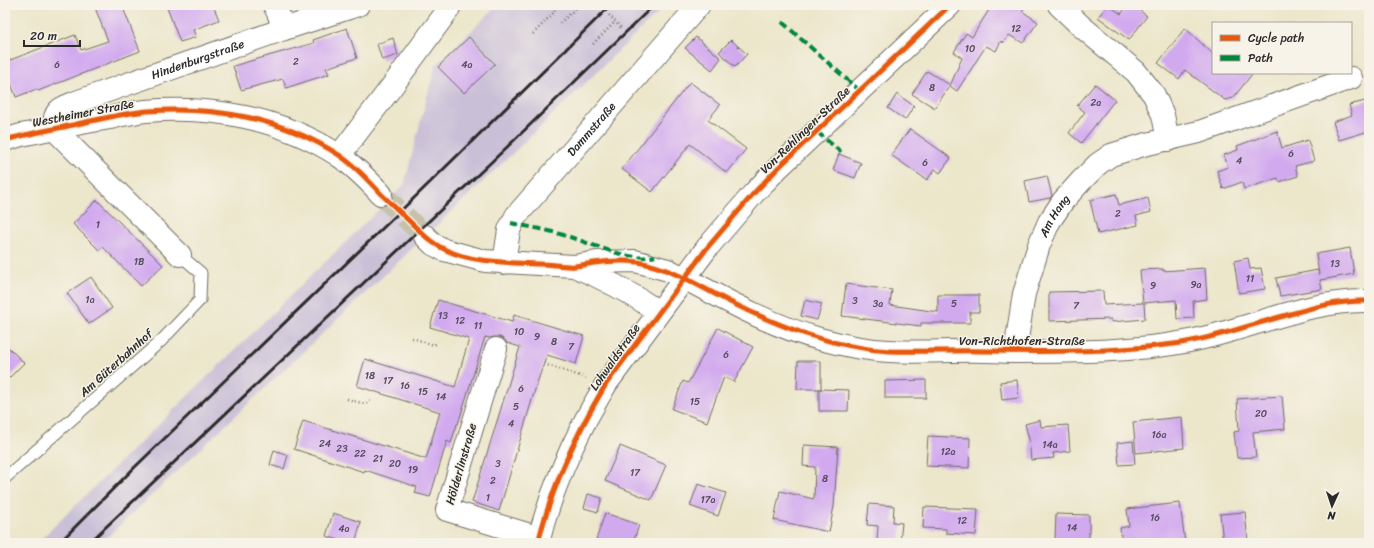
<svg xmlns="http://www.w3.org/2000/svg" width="1374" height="548" font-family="Sriracha,sans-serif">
	<rect width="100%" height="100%" fill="#f7f3e8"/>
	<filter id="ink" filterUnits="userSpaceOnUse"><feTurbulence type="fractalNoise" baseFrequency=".025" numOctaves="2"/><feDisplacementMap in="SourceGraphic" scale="8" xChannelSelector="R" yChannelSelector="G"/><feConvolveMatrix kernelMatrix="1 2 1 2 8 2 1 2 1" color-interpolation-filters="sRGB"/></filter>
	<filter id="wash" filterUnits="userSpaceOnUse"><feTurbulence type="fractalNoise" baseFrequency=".012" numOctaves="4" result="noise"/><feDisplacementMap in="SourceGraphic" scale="16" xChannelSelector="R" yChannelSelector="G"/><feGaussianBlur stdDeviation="0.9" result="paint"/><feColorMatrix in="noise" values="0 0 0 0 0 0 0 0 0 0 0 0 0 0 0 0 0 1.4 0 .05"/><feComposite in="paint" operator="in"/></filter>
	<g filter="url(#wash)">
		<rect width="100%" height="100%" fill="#ece6cb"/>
		<!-- industrial -->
		<path fill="#c9bfd7" d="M 498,5 L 666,5 L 510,156 L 101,543 L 37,543 L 404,185 L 435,66 Z"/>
		<g id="blocks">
			<!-- building -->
			<path fill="#d1a9ef" d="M 94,5 L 122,5 L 140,51 L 38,91 L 37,89 L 16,97 L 8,76 L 5,78 L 5,62 L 75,35 L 81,50 L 108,41 Z
				M 166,5 L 213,5 L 219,20 L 193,30 L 196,37 L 180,42 Z
				M 992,5 L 1027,5 L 1022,11 L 1038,22 L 1023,43 L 1009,35 L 1003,43 L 1001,41 L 996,51 L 986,46 L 957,91 L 950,86 L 962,58 L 954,52 L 966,33 L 972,37 Z
				M 1108,5 L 1121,14 L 1128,5 L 1132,5 L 1147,16 L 1129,40 L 1098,17 Z
				M 347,28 L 357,58 L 326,68 L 329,74 L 286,88 L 283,79 L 241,90 L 233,66 L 314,43 L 313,40 Z
				M 1185,28 L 1213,54 L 1213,73 L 1253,73 L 1233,98 L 1225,100 L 1185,70 L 1179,79 L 1158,63 Z
				M 469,37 L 495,64 L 464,93 L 438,67 Z
				M 696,37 L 721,58 L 712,70 L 685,48 Z
				M 393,38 L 398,55 L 382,60 L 377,44 Z
				M 731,40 L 747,54 L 735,67 L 719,52 Z
				M 927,71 L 950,85 L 935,108 L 912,94 Z
				M 690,82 L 720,105 L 708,120 L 746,149 L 727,173 L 690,144 L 652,192 L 622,169 Z
				M 1095,84 L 1115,100 L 1081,143 L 1069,133 L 1085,112 L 1077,106 Z
				M 897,94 L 914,106 L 905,120 L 888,108 Z
				M 1369,100 L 1369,131 L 1339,140 L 1333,122 L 1352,115 L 1349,105 Z
				M 910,129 L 951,158 L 940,173 L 935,169 L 927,180 L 891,155 Z
				M 1277,131 L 1282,148 L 1308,140 L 1314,161 L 1295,166 L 1298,176 L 1279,182 L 1278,178 L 1244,189 L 1242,182 L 1223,189 L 1217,171 L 1228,167 L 1224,155 L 1238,150 L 1237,146 Z
				M 839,154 L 861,163 L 855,178 L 833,170 Z
				M 1047,176 L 1052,196 L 1050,198 L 1029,202 L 1025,181 Z
				M 1116,194 L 1119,205 L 1148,198 L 1151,212 L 1136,216 L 1138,225 L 1098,234 L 1090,200 Z
				M 97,200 L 163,265 L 141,286 L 103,247 L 99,250 L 73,224 Z
				M 1350,248 L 1354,274 L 1320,280 L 1322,289 L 1280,296 L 1276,278 L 1318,270 L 1319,275 L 1316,254 Z
				M 1248,258 L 1250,269 L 1261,268 L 1265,289 L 1239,293 L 1234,261 Z
				M 1205,268 L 1207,299 L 1193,301 L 1194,318 L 1177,319 L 1176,300 L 1144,303 L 1145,319 L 1111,322 L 1111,319 L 1049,321 L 1049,292 L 1103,291 L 1104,305 L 1143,303 L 1140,270 L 1163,269 L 1163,271 Z
				M 91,277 L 112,308 L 89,324 L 67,293 Z
				M 846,284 L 892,290 L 890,305 L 938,312 L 938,295 L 979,295 L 979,312 L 970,312 L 970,323 L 921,323 L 921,326 L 842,316 Z
				M 438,300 L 512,322 L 514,315 L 584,336 L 576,364 L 547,355 L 537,383 L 499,511 L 472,502 L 520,347 L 507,343 L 505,340 L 500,337 L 494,337 L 490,338 L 485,337 L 458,424 L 457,424 L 451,443 L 447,441 L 430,497 L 415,493 L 417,487 L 365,470 L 364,472 L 294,449 L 303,421 L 426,459 L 440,412 L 357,386 L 365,359 L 455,387 L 469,339 L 430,327 Z
				M 805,300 L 822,304 L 817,320 L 801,316 Z
				M 718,328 L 753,347 L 734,382 L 724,377 L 707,422 L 672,409 L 683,381 L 688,383 Z
				M 5,344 L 24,363 L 5,382 Z
				M 798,361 L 821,361 L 821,389 L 797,389 Z
				M 926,380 L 926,398 L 885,398 L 885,381 Z
				M 1017,380 L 1019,398 L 1002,400 L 1000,382 Z
				M 819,389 L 849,390 L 848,411 L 819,411 Z
				M 1282,396 L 1285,429 L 1253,432 L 1256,457 L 1237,458 L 1234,432 L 1239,431 L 1237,399 Z
				M 1182,417 L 1184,448 L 1136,453 L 1133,422 Z
				M 1040,420 L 1041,427 L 1068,425 L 1070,451 L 1053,453 L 1054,458 L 1031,460 L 1029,439 L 1025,424 Z
				M 928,436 L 970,438 L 969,468 L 926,466 Z
				M 1133,441 L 1135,464 L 1119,465 L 1117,443 Z
				M 804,445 L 838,447 L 834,506 L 829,532 L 774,520 L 780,491 L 814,499 L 815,467 L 803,466 Z
				M 620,446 L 666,465 L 651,500 L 605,481 Z
				M 274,450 L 288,455 L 284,469 L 270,465 Z
				M 698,484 L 726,493 L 718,516 L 690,506 Z
				M 588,494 L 602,498 L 598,512 L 584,508 Z
				M 1180,503 L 1185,543 L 1122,543 L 1120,528 L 1129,526 L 1127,509 Z
				M 869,504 L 894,506 L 893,522 L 902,523 L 900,543 L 877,541 L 878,526 L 867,525 Z
				M 924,507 L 978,509 L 976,535 L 946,533 L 946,529 L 923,528 Z
				M 1245,512 L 1248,542 L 1223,543 L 1220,514 Z
				M 333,513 L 361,522 L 355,543 L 338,543 L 339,540 L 326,536 Z
				M 605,513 L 639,525 L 633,543 L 595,543 Z
				M 1056,514 L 1089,515 L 1089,542 L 1055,540 Z"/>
		</g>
	</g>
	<g filter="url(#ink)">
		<use href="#blocks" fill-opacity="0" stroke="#6f6c63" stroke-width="1"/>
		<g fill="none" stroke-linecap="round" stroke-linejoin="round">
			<!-- tertiary-tunnel -->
			<path stroke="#c5c1ab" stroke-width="22" stroke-dasharray="22 11" stroke-linecap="butt" d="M 381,194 L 425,236"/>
			<!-- service casing -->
			<g stroke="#6f6c63" stroke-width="13">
				<path id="service" d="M 5,478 L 162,340 L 200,300 L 201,273 L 180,255"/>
			</g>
			<!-- minor casing -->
			<g stroke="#6f6c63" stroke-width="24">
				<g id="minor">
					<path d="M 274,5 L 278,13 L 284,29"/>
					<path d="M 1059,5 L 1081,26 L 1136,72 L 1154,95 L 1163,115 L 1168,140"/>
					<path d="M 339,156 L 393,85 L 448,10 L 450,5"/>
					<path id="s1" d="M 180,255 L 54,129 C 53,108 62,108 79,101 L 284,29 L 358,5"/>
					<path id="s2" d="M 504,263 L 509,230 L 516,216 L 699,5"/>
					<path d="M 684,278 C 727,301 772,326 820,339 C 842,345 866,350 889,351 C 921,353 953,350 985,351 C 996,351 1006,352 1017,352 C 1074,352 1133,352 1190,341 C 1248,330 1310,299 1369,301"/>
					<path d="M 496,349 L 447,510 L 540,538"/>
					<path id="s3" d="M 1015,352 L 1024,294 L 1039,245 L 1049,222 L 1063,201 L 1081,181 L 1098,164 L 1111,155 L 1143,145 L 1199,132 L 1351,78"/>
				</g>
			</g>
			<!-- tertiary casing -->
			<g stroke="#6f6c63" stroke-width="24">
				<path id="tertiary" d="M 5,140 L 21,135 C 51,129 80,123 110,118 C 122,115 134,112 146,111 C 213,105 282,119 338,155 C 354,166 368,180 381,194
					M 425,236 L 433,244 L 444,250 L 485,261 L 574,266 L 597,262 L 635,261 L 668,270 L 684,278
					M 574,266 C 606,279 631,293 659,312
					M 538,543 C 548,502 564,462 583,425 C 590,411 598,398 606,384 L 707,248 L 754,193 L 779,167 L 950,5"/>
			</g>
			<!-- path -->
			<path stroke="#6f6c63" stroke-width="2.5" stroke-dasharray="1 3" stroke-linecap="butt" d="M 609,15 L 622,29
				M 560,23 L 575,9 L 570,5
				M 533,34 L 555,11 L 549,5
				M 593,44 L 615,22
				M 412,338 L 434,345 L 438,342
				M 544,364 L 586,378
				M 347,399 L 365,404 L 370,401"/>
			<!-- service -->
			<use href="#service" stroke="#fff" stroke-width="11"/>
			<!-- minor -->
			<use href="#minor" stroke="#fff" stroke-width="22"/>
			<!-- tertiary -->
			<use href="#tertiary" stroke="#fff" stroke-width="22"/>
			<!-- rail -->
			<path stroke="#2b2b2b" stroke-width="3" d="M 59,543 L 136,466 L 413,199 L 611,5
				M 89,543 L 504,150 L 654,5"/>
			<!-- quiet -->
			<path stroke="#00873e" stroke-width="4" stroke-dasharray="8 4" stroke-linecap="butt" d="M 782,22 L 860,91
				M 817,132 L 841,152
				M 511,223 C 528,227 544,229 560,234 C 584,240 632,264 655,256"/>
			<!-- cycleway casing -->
			<g stroke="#f7f3e8" stroke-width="8">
				<path id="cycleway" d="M 5,140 C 27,134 50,130 73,125 C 97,120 123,113 148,111 C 214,106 282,118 339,155 C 355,166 368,180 381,194 C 396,208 410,222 425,236 C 455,264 502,262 541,264 C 552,264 564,267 575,266 C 582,265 588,264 594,263 C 608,261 624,260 638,262 C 671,268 699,286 728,301 C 778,326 833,348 890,351 C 923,352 956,350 988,351 C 1050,352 1112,352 1174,344 C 1212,339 1250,325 1287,315 C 1314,307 1341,300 1369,301
					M 538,543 C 548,502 564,462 583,425 C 590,411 598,398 606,384 L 707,248 L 754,193 L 779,167 L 950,5"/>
			</g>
			<!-- cycleway -->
			<use href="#cycleway" stroke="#e8590c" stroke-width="5"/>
		</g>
	</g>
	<g text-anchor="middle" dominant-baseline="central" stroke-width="3" stroke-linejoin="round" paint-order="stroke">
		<!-- number labels -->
		<g font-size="10" fill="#544a5c">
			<text x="1016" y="29">12</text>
			<text x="970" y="49">10</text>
			<text x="296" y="62">2</text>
			<text x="57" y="65">6</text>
			<text x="467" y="65">4a</text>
			<text x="932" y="88">8</text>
			<text x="1096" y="103">2a</text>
			<text x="1291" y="154">6</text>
			<text x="1239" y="161">4</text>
			<text x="925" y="163">6</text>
			<text x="1118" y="214">2</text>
			<text x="98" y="225">1</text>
			<text x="139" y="262">1B</text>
			<text x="1335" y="264">13</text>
			<text x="1250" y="279">11</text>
			<text x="1196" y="285">9a</text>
			<text x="1153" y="286">9</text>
			<text x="90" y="300">1a</text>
			<text x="855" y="301">3</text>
			<text x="878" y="304">3a</text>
			<text x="954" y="304">5</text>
			<text x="1076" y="306">7</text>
			<text x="443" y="316">13</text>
			<text x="460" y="321">12</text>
			<text x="478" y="326">11</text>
			<text x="519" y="332">10</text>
			<text x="537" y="337">9</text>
			<text x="554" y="342">8</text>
			<text x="571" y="347">7</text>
			<text x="726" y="355">6</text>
			<text x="370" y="376">18</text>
			<text x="388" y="381">17</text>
			<text x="405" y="386">16</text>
			<text x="521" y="389">6</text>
			<text x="423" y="392">15</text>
			<text x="441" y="397">14</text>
			<text x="695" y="402">15</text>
			<text x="516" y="407">5</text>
			<text x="1261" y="414">20</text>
			<text x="511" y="424">4</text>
			<text x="1159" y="435">16a</text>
			<text x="325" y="444">24</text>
			<text x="1050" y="445">14a</text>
			<text x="342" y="449">23</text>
			<text x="948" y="452">12a</text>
			<text x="360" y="454">22</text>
			<text x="378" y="459">21</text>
			<text x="395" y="464">20</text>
			<text x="498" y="464">3</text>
			<text x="413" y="470">19</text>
			<text x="635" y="473">17</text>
			<text x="825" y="479">8</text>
			<text x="493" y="481">2</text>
			<text x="488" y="498">1</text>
			<text x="708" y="500">17a</text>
			<text x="1155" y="518">16</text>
			<text x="962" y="521">12</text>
			<text x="1072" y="528">14</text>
			<text x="344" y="529">4a</text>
		</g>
		<!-- street labels -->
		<g font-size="12" fill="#2b2b2b" stroke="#f7f3e8">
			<text stroke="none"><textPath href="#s1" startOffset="346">Hindenburgstraße</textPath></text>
			<text transform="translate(83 113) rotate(-11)">Westheimer Straße</text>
			<text stroke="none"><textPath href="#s2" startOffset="164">Dammstraße</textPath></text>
			<text transform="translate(805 130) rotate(-44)">Von-Rehlingen-Straße</text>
			<text stroke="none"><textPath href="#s3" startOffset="143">Am Hang</textPath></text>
			<text x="1022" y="341">Von-Richthofen-Straße</text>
			<text transform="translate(615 357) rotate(-55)">Lohwaldstraße</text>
			<text transform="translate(116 363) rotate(-42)">Am Güterbahnhof</text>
			<text transform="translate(461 464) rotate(-74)">Hölderlinstraße</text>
		</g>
	</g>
	<!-- margin -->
	<rect width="1374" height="548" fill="none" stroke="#f7f3e8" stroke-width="20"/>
	<!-- legend -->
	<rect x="1212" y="22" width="140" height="52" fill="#f7f3e8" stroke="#a5a39c"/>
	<rect x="1220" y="35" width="20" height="6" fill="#e8590c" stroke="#a5a39c"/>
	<text x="1248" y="42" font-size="12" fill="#2b2b2b">Cycle path</text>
	<rect x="1220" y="55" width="20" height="6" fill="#00873e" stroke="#a5a39c"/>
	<text x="1248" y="62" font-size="12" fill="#2b2b2b">Path</text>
	<!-- north arrow -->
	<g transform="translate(1332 506) rotate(183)" stroke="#f7f3e8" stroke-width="3" paint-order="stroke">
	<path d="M0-3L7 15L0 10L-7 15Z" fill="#2b2b2b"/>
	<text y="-6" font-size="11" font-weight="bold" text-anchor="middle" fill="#2b2b2b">N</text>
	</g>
	<!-- scale -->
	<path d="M24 40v6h56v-6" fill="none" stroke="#2b2b2b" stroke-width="2"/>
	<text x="30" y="40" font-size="12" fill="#2b2b2b" stroke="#f7f3e8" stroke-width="3" paint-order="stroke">20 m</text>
</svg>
